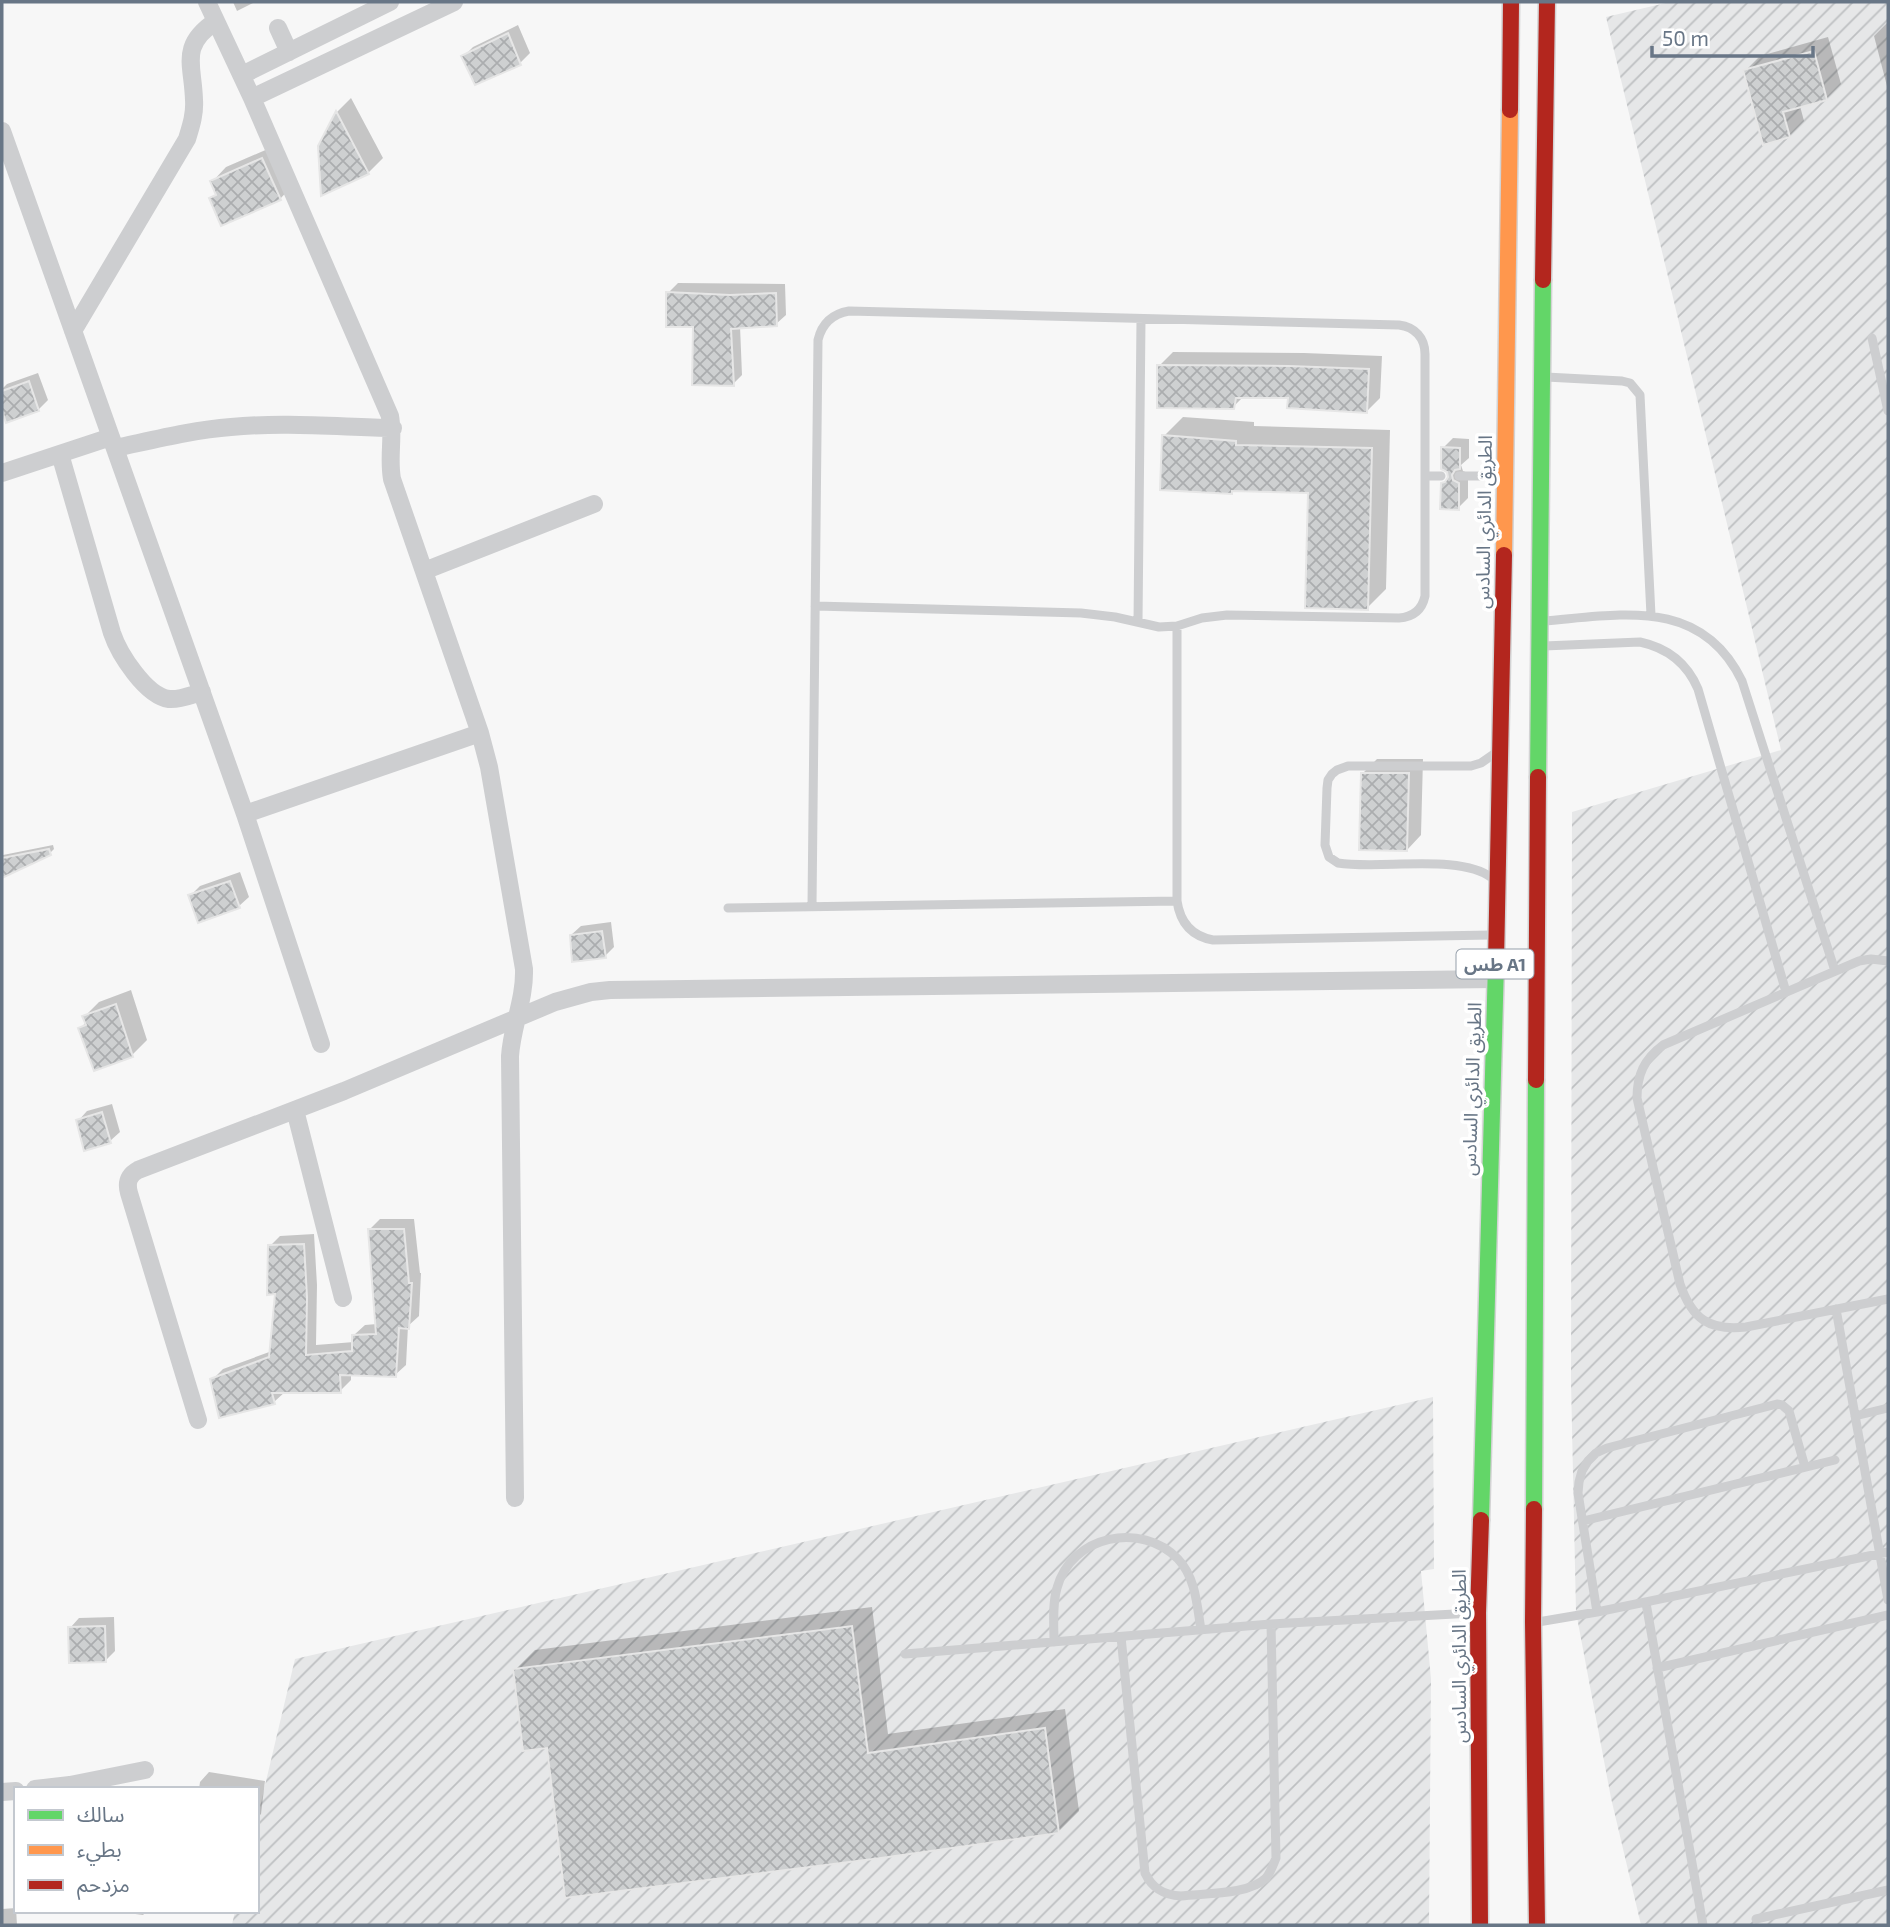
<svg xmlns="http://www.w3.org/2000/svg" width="1890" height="1927" font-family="'Exo 2','Noto Sans Arabic',sans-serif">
	<defs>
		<pattern id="industrial-furrows" width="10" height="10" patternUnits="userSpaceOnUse" patternTransform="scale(1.75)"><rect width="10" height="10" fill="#e6e7e8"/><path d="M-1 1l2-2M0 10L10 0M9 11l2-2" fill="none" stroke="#bec0c2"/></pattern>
		<pattern id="building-cross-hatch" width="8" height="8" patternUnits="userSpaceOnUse" patternTransform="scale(1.75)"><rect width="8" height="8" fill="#ced0d1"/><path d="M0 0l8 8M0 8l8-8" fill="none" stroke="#abadaf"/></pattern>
	</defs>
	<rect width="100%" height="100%" fill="#f7f7f7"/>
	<!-- industrial -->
	<path fill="url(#industrial-furrows)" d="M 1670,2 L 1888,2 L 1888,1925 L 1641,1925 L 1611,1798 L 1576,1612 L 1571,1382 L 1572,812 L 1781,750 L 1606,17 Z
		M 1433,1397 L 1434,1569 L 1421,1571 L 1431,1679 L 1429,1925 L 232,1925 L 235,1911 L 257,1911 L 257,1819 L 295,1659 Z"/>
	<!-- shadow -->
	<path fill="#0003" d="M 233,2 L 255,2 L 237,11 Z
		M 1888,22 L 1888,90 L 1874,36 Z
		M 518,25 L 530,53 L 520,63 L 476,83 L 463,57 L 473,47 Z
		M 1828,37 L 1841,84 L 1826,99 L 1800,106 L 1804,121 L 1789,136 L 1745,71 L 1760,56 Z
		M 351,98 L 383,158 L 368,173 L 320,147 L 337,112 Z
		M 277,145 L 294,184 L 280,199 L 211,199 L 217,193 L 212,182 L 226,167 Z
		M 678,283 L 785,284 L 786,315 L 776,324 L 740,326 L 742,375 L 733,384 L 694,326 L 668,293 Z
		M 1173,352 L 1304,353 L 1382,356 L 1380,398 L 1366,412 L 1290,396 L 1244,396 L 1233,407 L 1159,366 Z
		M 38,373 L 48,400 L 38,410 L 7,421 L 2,405 L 2,389 L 7,384 Z
		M 1183,417 L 1254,422 L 1254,426 L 1390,430 L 1386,589 L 1367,608 L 1310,491 L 1234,490 L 1231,492 L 1164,436 Z
		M 1453,438 L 1469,439 L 1469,458 L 1461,465 L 1463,471 L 1468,473 L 1468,498 L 1458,508 L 1442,484 L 1450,476 L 1443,448 Z
		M 1377,759 L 1423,759 L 1421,835 L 1407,850 L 1362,774 Z
		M 53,845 L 54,849 L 50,853 L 2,876 L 3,855 Z
		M 240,872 L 249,897 L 239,906 L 190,896 L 200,886 Z
		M 611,922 L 614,947 L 605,956 L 571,935 L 581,926 Z
		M 131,990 L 147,1040 L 132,1055 L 80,1029 L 86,1022 L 84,1017 L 99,1002 Z
		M 112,1104 L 120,1132 L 110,1141 L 78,1121 L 87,1111 Z
		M 380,1219 L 414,1219 L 420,1273 L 421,1273 L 419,1316 L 408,1326 L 406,1365 L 395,1375 L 351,1373 L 351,1380 L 340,1391 L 286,1391 L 274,1402 L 212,1380 L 223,1369 L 272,1351 L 277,1292 L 270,1246 L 280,1236 L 314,1234 L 317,1285 L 316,1345 L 354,1342 L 354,1335 L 365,1325 L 377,1324 L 370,1229 Z
		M 872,1607 L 888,1734 L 1065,1709 L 1079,1811 L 1059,1831 L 548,1746 L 515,1670 L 535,1650 Z
		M 114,1617 L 115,1651 L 106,1660 L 70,1628 L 79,1618 Z
		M 209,1772 L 265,1781 L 261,1814 L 257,1818 L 257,1789 L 199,1789 L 200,1782 Z
		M 16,1908 L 17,1925 L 2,1925 L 2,1909 Z
		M 112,1911 L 147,1911 L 143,1915 Z"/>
	<!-- building -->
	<path fill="url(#building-cross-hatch)" stroke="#e6e6e6" stroke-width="2" d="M 508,33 L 521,65 L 475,85 L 461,56 Z
		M 1814,51 L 1827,100 L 1783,112 L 1790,137 L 1763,145 L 1743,70 Z
		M 336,111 L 369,174 L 321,196 L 318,146 Z
		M 262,158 L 281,200 L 221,226 L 209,198 L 216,195 L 210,181 Z
		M 666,292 L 730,295 L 776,293 L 777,326 L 731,329 L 734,386 L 692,385 L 693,327 L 666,327 Z
		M 1157,365 L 1289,366 L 1369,369 L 1367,413 L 1287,408 L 1288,398 L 1236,398 L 1234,409 L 1157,408 Z
		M 29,381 L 39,411 L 6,423 L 2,410 L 2,391 Z
		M 1162,435 L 1236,441 L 1236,445 L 1372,448 L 1368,610 L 1305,608 L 1308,493 L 1232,491 L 1232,494 L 1160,490 Z
		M 1441,447 L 1460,448 L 1460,469 L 1455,470 L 1452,475 L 1453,480 L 1459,483 L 1459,510 L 1440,509 L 1441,483 L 1445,482 L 1448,477 L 1447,472 L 1441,469 Z
		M 1361,773 L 1409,773 L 1407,851 L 1359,850 Z
		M 49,849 L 51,855 L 2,878 L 2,858 Z
		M 230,881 L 240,908 L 198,923 L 188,895 Z
		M 602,931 L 606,958 L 572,962 L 570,935 Z
		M 116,1004 L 133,1057 L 94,1071 L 78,1028 L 86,1025 L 82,1016 Z
		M 102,1112 L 111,1143 L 84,1151 L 76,1120 Z
		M 368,1229 L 404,1229 L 409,1283 L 412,1283 L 409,1329 L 399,1328 L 396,1377 L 340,1375 L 341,1393 L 272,1393 L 275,1404 L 219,1418 L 210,1379 L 269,1357 L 275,1294 L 267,1295 L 268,1245 L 304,1244 L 307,1297 L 306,1355 L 352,1351 L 352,1335 L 376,1334 Z
		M 105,1626 L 106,1662 L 69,1663 L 68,1627 Z
		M 852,1626 L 868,1753 L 1045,1728 L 1059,1833 L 881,1858 L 565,1898 L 547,1748 L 523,1751 L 513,1669 Z"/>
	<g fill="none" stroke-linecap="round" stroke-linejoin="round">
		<!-- fast casing -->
		<g stroke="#d3d3d4" stroke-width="19">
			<path id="fast" d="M 1538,777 L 1543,280
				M 1534,1509 L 1536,1080
				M 1481,1520 L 1496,963"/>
		</g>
		<!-- slow casing -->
		<g stroke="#d3d3d4" stroke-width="19">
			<path id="slow" d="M 1504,555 L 1510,110"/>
		</g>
		<!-- jam casing -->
		<g stroke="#d3d3d4" stroke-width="19">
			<path id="jam" d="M 1510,110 L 1511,2
				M 1543,280 L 1547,2
				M 1496,963 L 1504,555
				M 1536,1080 L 1538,777
				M 1534,1509 L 1533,1622 L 1537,1925
				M 1480,1925 L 1478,1613 L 1481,1520"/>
		</g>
		<!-- lane -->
		<path stroke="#cdced0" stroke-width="9" d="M 1872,338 L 1888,411
			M 1546,377 L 1622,381 L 1630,383 L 1640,395 L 1651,615
			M 1425,476 L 1441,476
			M 1459,476 L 1499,476
			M 1543,621 C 1620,615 1701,596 1742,681 L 1835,971
			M 1138,622 L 1141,319
			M 1177,626 L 1177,901 C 1180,922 1191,936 1213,940 L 1491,935
			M 1544,646 L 1640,642 C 1668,648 1687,663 1698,689 L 1786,992
			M 1492,878 C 1460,853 1379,870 1338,863 L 1329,857 L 1325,845 L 1327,788 L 1328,780 L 1332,774 L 1337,770 L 1348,766 L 1471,766 L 1481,763 L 1494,754
			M 812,906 L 818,340 C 822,323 832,314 849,311 L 1399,325 C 1415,327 1425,338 1425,354 L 1425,596 C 1422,610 1413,617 1399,618 L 1227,615 L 1202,618 L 1177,626 L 1159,627 L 1115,617 L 1081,613 L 815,606
			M 728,908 L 1177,901
			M 1888,961 L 1871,959 L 1859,961 L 1663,1045 C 1644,1059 1637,1075 1637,1098 L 1680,1284 C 1692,1319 1709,1331 1746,1327 L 1888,1299
			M 1836,1309 L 1888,1600
			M 1855,1416 L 1888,1408
			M 1583,1521 L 1835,1460
			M 1646,1603 L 1703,1925
			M 1597,1612 L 1578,1493 L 1579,1482 L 1582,1471 L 1588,1461 L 1596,1453 L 1607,1448 L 1777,1404 L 1782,1405 L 1789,1411 L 1805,1467
			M 1538,1622 L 1597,1612 L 1888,1552
			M 1121,1637 L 1145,1873 C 1152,1888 1163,1895 1181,1896 C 1204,1893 1249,1895 1266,1878 C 1271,1872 1273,1865 1276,1858 L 1271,1624
			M 1054,1642 C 1054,1624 1052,1605 1057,1588 C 1071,1535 1142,1521 1178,1559 C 1196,1578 1197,1606 1201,1630
			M 905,1654 L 1271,1624 L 1473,1613
			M 1657,1668 L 1888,1615
			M 1756,1919 L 1888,1890"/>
		<!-- street -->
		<path stroke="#cdced0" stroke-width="18" d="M 207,2 L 252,98 L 390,416 C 394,437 388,457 392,479 L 480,733 L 489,767 L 524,969 C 525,999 512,1026 510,1056 L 515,1498
			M 278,28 L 289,52
			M 242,75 L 390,2
			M 252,98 L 454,2
			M 2,131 L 245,814 L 321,1044
			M 73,331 L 187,139 C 191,126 195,114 194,100 C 193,64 179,46 216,21
			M 115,448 C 153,440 192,430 231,427 C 284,422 339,427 393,428
			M 60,454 L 112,633 C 119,654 146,696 169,699 C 180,700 191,695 202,692
			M 2,473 L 111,437
			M 424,571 L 594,504
			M 245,814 L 480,733
			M 295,1110 L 343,1298
			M 198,1420 L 129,1193 C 126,1182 129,1175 138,1170 L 344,1091 L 555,1002 L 591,992 L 610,990 L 1495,979
			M 35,1789 L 70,1785 L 145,1770
			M 2,1792 L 16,1791"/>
		<!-- fast -->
		<use href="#fast" stroke="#63d668" stroke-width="16"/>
		<!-- slow -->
		<use href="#slow" stroke="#ff974d" stroke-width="16"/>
		<!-- jam -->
		<use href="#jam" stroke="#b3261e" stroke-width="16"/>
	</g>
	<g text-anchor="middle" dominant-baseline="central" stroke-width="7" stroke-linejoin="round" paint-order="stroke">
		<!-- shield labels -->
		<rect fill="#fff" stroke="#959faa" stroke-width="2" x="1456.5" y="949.5" width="77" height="29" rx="5"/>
		<g font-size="18" font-weight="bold" fill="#687686">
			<text x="1495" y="964">طس A1</text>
		</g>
		<!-- street labels -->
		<g font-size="19" fill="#687686" stroke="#fff">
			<text transform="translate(1483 522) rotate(-89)">الطريق الدائري السادس</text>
			<text transform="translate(1471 1089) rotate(-88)">الطريق الدائري السادس</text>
			<text transform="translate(1458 1656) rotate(-90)">الطريق الدائري السادس</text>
		</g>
	</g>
	<!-- border -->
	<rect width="1890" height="1927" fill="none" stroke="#687686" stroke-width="7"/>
	<!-- legend -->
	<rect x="14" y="1787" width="245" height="126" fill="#ffffff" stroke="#c3c8cf" stroke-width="2"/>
	<rect x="28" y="1810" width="35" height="10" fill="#63d668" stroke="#c3c8cf" stroke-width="2"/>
	<text x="77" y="1822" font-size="21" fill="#687686">سالك</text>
	<rect x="28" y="1845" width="35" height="10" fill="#ff974d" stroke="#c3c8cf" stroke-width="2"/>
	<text x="77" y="1857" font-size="21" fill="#687686">بطيء</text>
	<rect x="28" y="1880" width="35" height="10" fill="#b3261e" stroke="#c3c8cf" stroke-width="2"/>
	<text x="77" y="1892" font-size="21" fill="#687686">مزدحم</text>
	<!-- scale -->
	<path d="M1652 46v10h161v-10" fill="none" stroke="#687686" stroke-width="3.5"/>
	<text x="1662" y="46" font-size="21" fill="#687686" stroke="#ffffff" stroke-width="5" paint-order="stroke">50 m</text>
</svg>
